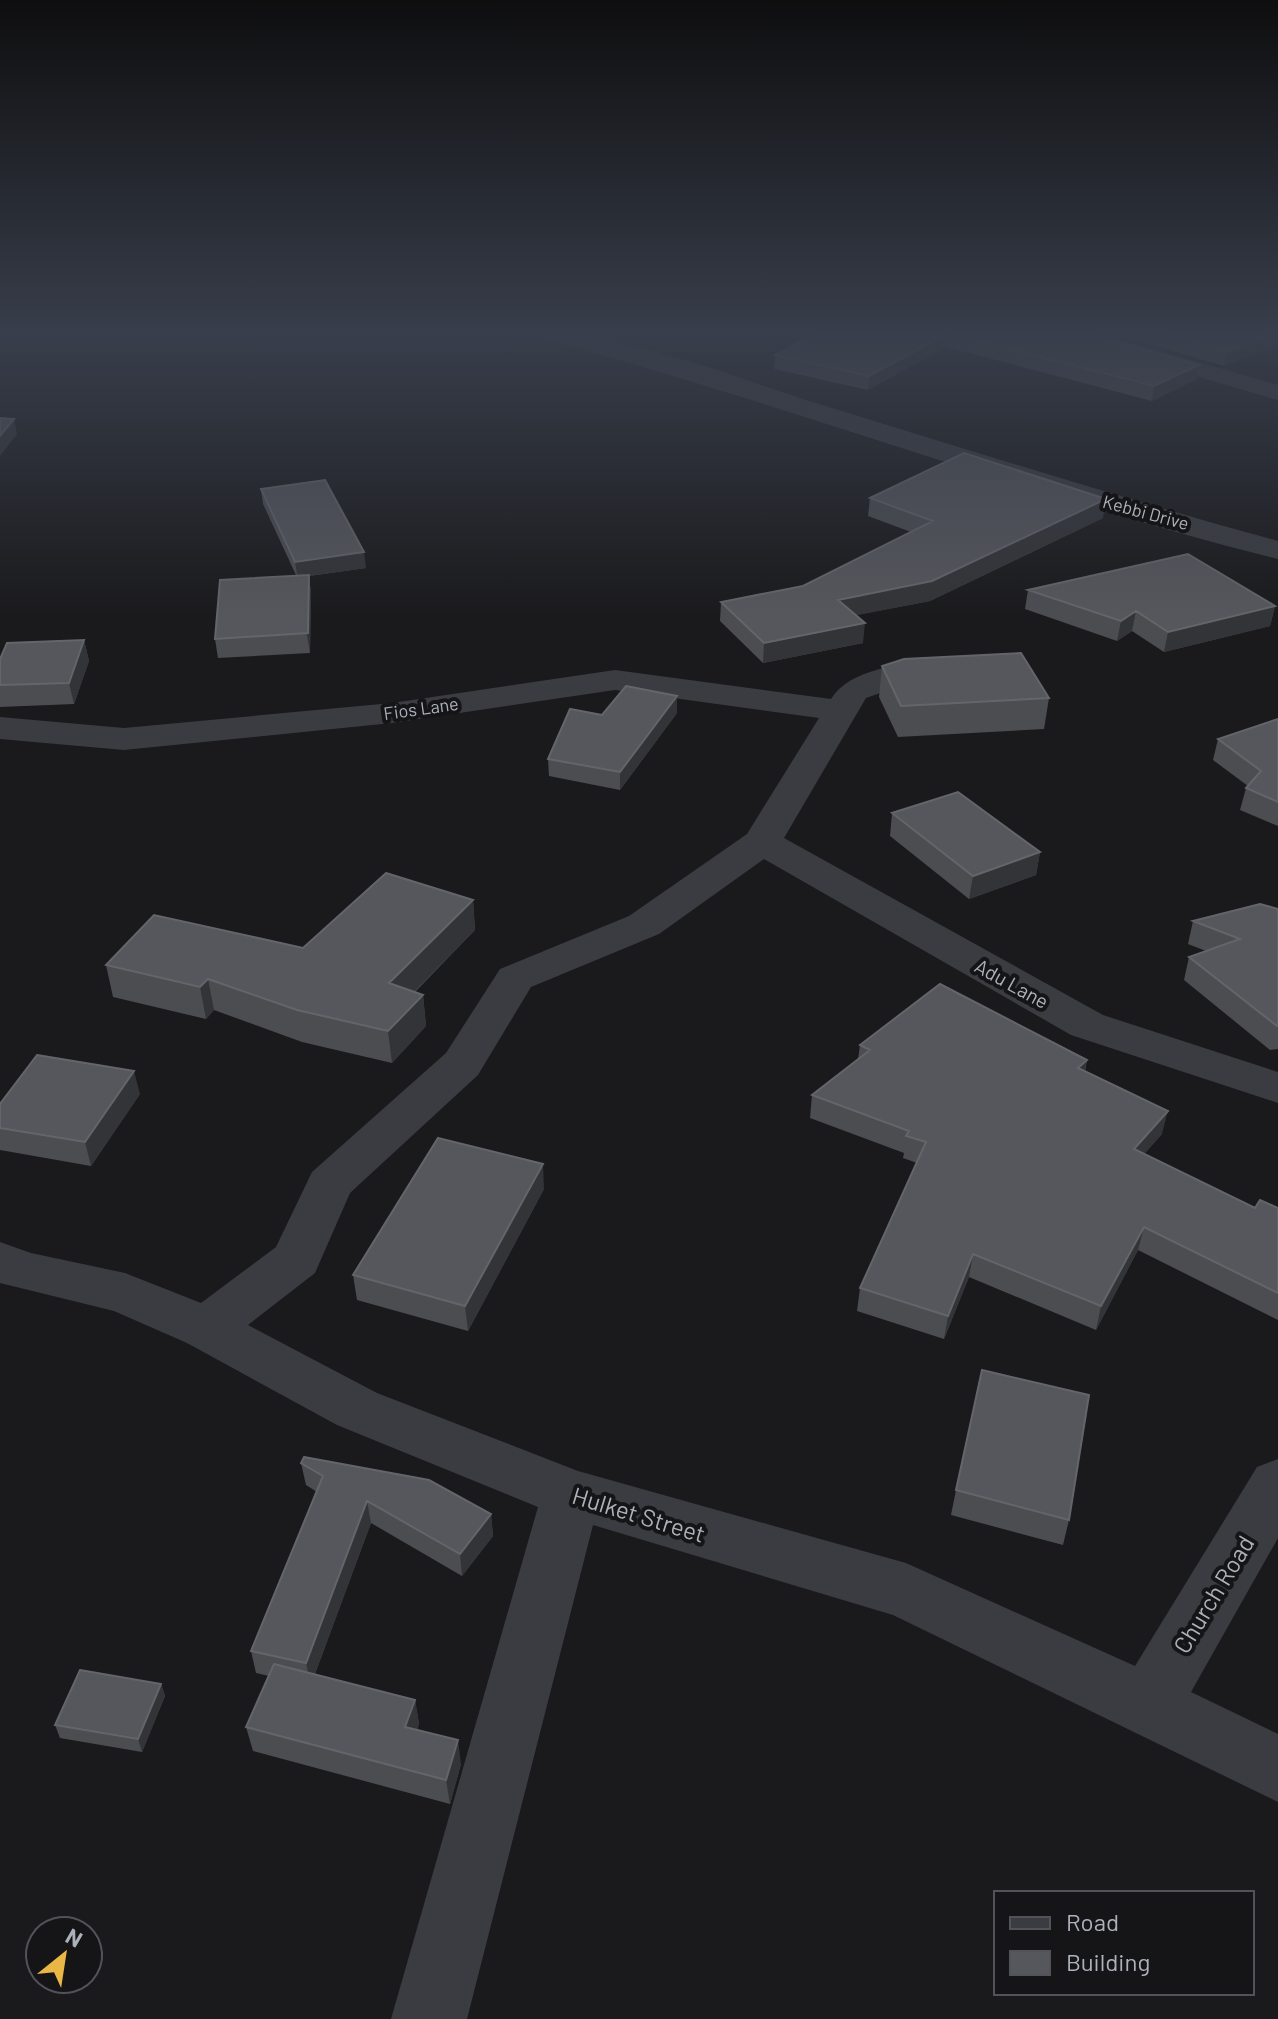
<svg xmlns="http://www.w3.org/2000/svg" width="1278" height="2019" font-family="Barlow,sans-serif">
	<rect width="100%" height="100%" fill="#1a1a1c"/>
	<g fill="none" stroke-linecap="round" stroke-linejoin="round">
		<!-- street -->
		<path fill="#3b3c41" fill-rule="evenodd" d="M 544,335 C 633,335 733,377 819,404 C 972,451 1124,499 1278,541 L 1278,559 C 1031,498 793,406 547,340 Z
			M 1069,335 L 1105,335 L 1278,385 L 1278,400 L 1072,340 Z
			M 938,658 L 950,661 L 955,668 L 950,675 L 906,684 L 866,698 L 784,838 L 1103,1015 L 1278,1072 L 1278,1103 L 1071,1035 L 764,859 L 659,934 L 531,987 L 478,1075 L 350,1193 L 315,1273 L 248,1325 L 377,1393 L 578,1471 L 906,1563 L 1135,1666 L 1257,1467 L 1278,1459 L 1278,1538 L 1191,1692 L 1278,1734 L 1278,1802 L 893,1615 L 593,1525 L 467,2019 L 391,2019 L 538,1507 L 337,1425 L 187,1343 L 114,1311 L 0,1283 L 0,1242 L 31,1253 L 125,1273 L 201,1303 L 276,1247 L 312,1172 L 446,1053 L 500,969 L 629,916 L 747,834 L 819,718 L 615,690 L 392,723 L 124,750 L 0,739 L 0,717 L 124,728 L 392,703 L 615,670 L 831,699 C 850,668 904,664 938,658 Z"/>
	</g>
	<!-- wall -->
	<path fill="#4b4d51" d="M 794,335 L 1094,335 L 1199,365 L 1197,379 L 1152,401 L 946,347 L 868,390 L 774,369 L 775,355 L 807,338 Z
		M 1116,335 L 1278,335 L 1278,344 L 1224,366 Z
		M 261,489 L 366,568 L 309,576 L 311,593 L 310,653 L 218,658 L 215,639 L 296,575 L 263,504 Z
		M 870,498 L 1103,518 L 930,601 L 856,615 L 863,643 L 763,663 L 720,621 L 721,602 L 803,586 L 911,532 L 868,516 Z
		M 1028,590 L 1275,606 L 1270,626 L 1164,652 L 1132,631 L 1117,641 L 1025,609 Z
		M 84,640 L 89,661 L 74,704 L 0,707 L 0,659 Z
		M 882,666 L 1049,698 L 1044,729 L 898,737 L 879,697 Z
		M 677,696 L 677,713 L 620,790 L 549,776 L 548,759 L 602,715 Z
		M 1278,719 L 1278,826 L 1240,810 L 1246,788 L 1248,786 L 1213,760 L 1218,739 Z
		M 892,813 L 1040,852 L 1036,875 L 969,899 L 890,836 Z
		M 473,900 L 475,930 L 415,992 L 423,995 L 426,1026 L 392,1063 L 302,1042 L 214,1010 L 206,1019 L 113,997 L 106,965 L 303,948 Z
		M 1278,909 L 1278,1049 L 1270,1050 L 1184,980 L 1189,957 L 1206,951 L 1188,944 L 1193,921 Z
		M 860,1045 L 1087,1060 L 1085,1072 L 1162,1134 L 1144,1154 L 1255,1208 L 1278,1208 L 1278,1320 L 1138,1250 L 1096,1330 L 969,1277 L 944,1339 L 857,1311 L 860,1288 L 917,1163 L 903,1158 L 904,1153 L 810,1118 L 812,1095 L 858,1059 Z
		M 140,1094 L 91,1166 L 0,1150 L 0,1104 Z
		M 544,1189 L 468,1331 L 357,1300 L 353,1275 Z
		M 301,1463 L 491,1514 L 493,1536 L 462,1576 L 371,1523 L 315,1674 L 415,1700 L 419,1724 L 417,1730 L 461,1764 L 450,1804 L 253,1751 L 246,1727 L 269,1676 L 256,1673 L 251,1651 L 317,1492 L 306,1485 Z
		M 956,1490 L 1069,1520 L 1063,1545 L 951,1515 Z
		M 161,1684 L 165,1696 L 142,1752 L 60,1738 L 55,1725 Z"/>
	<!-- shaded-wall -->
	<path fill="#333437" d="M 945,335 L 947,335 L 946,347 L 868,390 L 869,376 Z
		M 1269,335 L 1278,335 L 1278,344 L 1224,366 L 1227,352 Z
		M 1199,365 L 1197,379 L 1152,401 L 1154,386 Z
		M 14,419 L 17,434 L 0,456 L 0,436 Z
		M 1106,499 L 1103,518 L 930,601 L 837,619 L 838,600 Z
		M 364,552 L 366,568 L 309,576 L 311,593 L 310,653 L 295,562 Z
		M 1275,606 L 1270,626 L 1164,652 L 1168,632 Z
		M 1136,611 L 1132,631 L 1117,641 L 1121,621 Z
		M 865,623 L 863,643 L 763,663 L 764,643 Z
		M 84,640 L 89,661 L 74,704 L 69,683 Z
		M 677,696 L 677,713 L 620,790 L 620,772 Z
		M 1040,852 L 1036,875 L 969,899 L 973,876 Z
		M 473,900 L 475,930 L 392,1014 L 389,983 Z
		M 208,979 L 214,1010 L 206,1019 L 200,987 Z
		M 423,995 L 426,1026 L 392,1063 L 388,1031 Z
		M 1087,1060 L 1082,1082 L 1078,1068 Z
		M 134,1071 L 140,1094 L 91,1166 L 85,1142 Z
		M 1168,1111 L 1162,1134 L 1128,1172 L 1134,1149 Z
		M 543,1164 L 544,1189 L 468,1331 L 465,1306 Z
		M 1144,1227 L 1138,1250 L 1096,1330 L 1101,1306 Z
		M 973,1254 L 969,1277 L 944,1339 L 948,1316 Z
		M 367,1501 L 371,1523 L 311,1685 L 306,1663 Z
		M 491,1514 L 493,1536 L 462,1576 L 460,1554 Z
		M 161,1684 L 165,1696 L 142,1752 L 138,1739 Z
		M 415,1700 L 419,1724 L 409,1751 L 405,1727 Z
		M 458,1740 L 461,1764 L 450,1804 L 446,1780 Z"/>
	<!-- building -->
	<path fill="#56575c" stroke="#64656b" stroke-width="2" d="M 812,335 L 945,335 L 869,376 L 775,355 Z
		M 953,335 L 1094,335 L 1199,365 L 1154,386 Z
		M 1167,335 L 1269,335 L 1227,352 Z
		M 0,418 L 14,419 L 0,436 Z
		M 964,453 L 1106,499 L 932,581 L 838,600 L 865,623 L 764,643 L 721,602 L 803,586 L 933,521 L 870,498 Z
		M 325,480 L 364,552 L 295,562 L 261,489 Z
		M 1188,554 L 1275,606 L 1168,632 L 1136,611 L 1121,621 L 1028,590 Z
		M 309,575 L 308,633 L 215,639 L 220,580 Z
		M 84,640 L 69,683 L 0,685 L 0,659 L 7,643 Z
		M 1021,653 L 1049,698 L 901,706 L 882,666 L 904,659 Z
		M 626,686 L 677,696 L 620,772 L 548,759 L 570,709 L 602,715 Z
		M 1278,719 L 1278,802 L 1246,788 L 1261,771 L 1218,739 Z
		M 958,792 L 1040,852 L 973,876 L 892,813 Z
		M 386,873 L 473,900 L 389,983 L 423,995 L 388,1031 L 297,1010 L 208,979 L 200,987 L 106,965 L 154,915 L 303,948 Z
		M 1260,904 L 1278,909 L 1278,1026 L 1277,1026 L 1189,957 L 1240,939 L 1193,921 Z
		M 940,984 L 1087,1060 L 1078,1068 L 1168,1111 L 1134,1149 L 1255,1208 L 1260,1200 L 1278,1208 L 1278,1293 L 1144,1227 L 1101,1306 L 973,1254 L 948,1316 L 860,1288 L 926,1142 L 906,1136 L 909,1131 L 812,1095 L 870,1050 L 860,1045 Z
		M 37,1055 L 134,1071 L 85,1142 L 0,1128 L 0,1104 Z
		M 438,1138 L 543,1164 L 465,1306 L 353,1275 Z
		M 982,1370 L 1089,1395 L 1069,1520 L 956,1490 Z
		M 304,1457 L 429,1480 L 491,1514 L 460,1554 L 367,1501 L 306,1663 L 251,1651 L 323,1476 L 301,1463 Z
		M 274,1664 L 415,1700 L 405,1727 L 458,1740 L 446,1780 L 246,1727 Z
		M 80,1670 L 161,1684 L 138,1739 L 55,1725 Z"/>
	<!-- sky -->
	<linearGradient id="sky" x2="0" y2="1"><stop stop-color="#0e0e0f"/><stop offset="0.54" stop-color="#383e4b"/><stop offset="1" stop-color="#383e4b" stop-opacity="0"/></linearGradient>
	<rect width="1278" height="618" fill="url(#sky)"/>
	<g text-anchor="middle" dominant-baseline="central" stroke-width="8" stroke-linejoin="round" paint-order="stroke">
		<!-- far-street labels -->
		<g font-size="18" fill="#adb1bb" stroke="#151517">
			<text transform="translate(1146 512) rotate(15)">Kebbi Drive</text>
			<text transform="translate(421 708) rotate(-8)">Fios Lane</text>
		</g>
		<!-- street labels -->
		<g font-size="20" fill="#adb1bb" stroke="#151517">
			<text transform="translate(1012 983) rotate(29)">Adu Lane</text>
		</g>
		<!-- near-street labels -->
		<g font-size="24" fill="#adb1bb" stroke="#151517">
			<text transform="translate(639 1514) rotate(17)">Hulket Street</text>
			<text transform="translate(1213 1594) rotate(-59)">Church Road</text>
		</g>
	</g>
	<!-- legend -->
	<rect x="994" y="1891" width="260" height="104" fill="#151517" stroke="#525359" stroke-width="2"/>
	<rect x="1010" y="1917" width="40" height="12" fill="#3b3c41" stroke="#525359" stroke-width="2"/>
	<text x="1066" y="1931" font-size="24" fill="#adb1bb">Road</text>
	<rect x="1010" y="1951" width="40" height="24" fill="#56575c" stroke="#525359" stroke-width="2"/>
	<text x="1066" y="1971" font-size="24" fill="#adb1bb">Building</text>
	<!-- north arrow -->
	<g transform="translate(64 1955) rotate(30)"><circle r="38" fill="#151517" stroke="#525359" stroke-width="2"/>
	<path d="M0-6L14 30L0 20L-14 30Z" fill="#e8b746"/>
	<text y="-12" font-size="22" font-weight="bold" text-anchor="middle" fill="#adb1bb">N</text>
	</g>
</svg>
